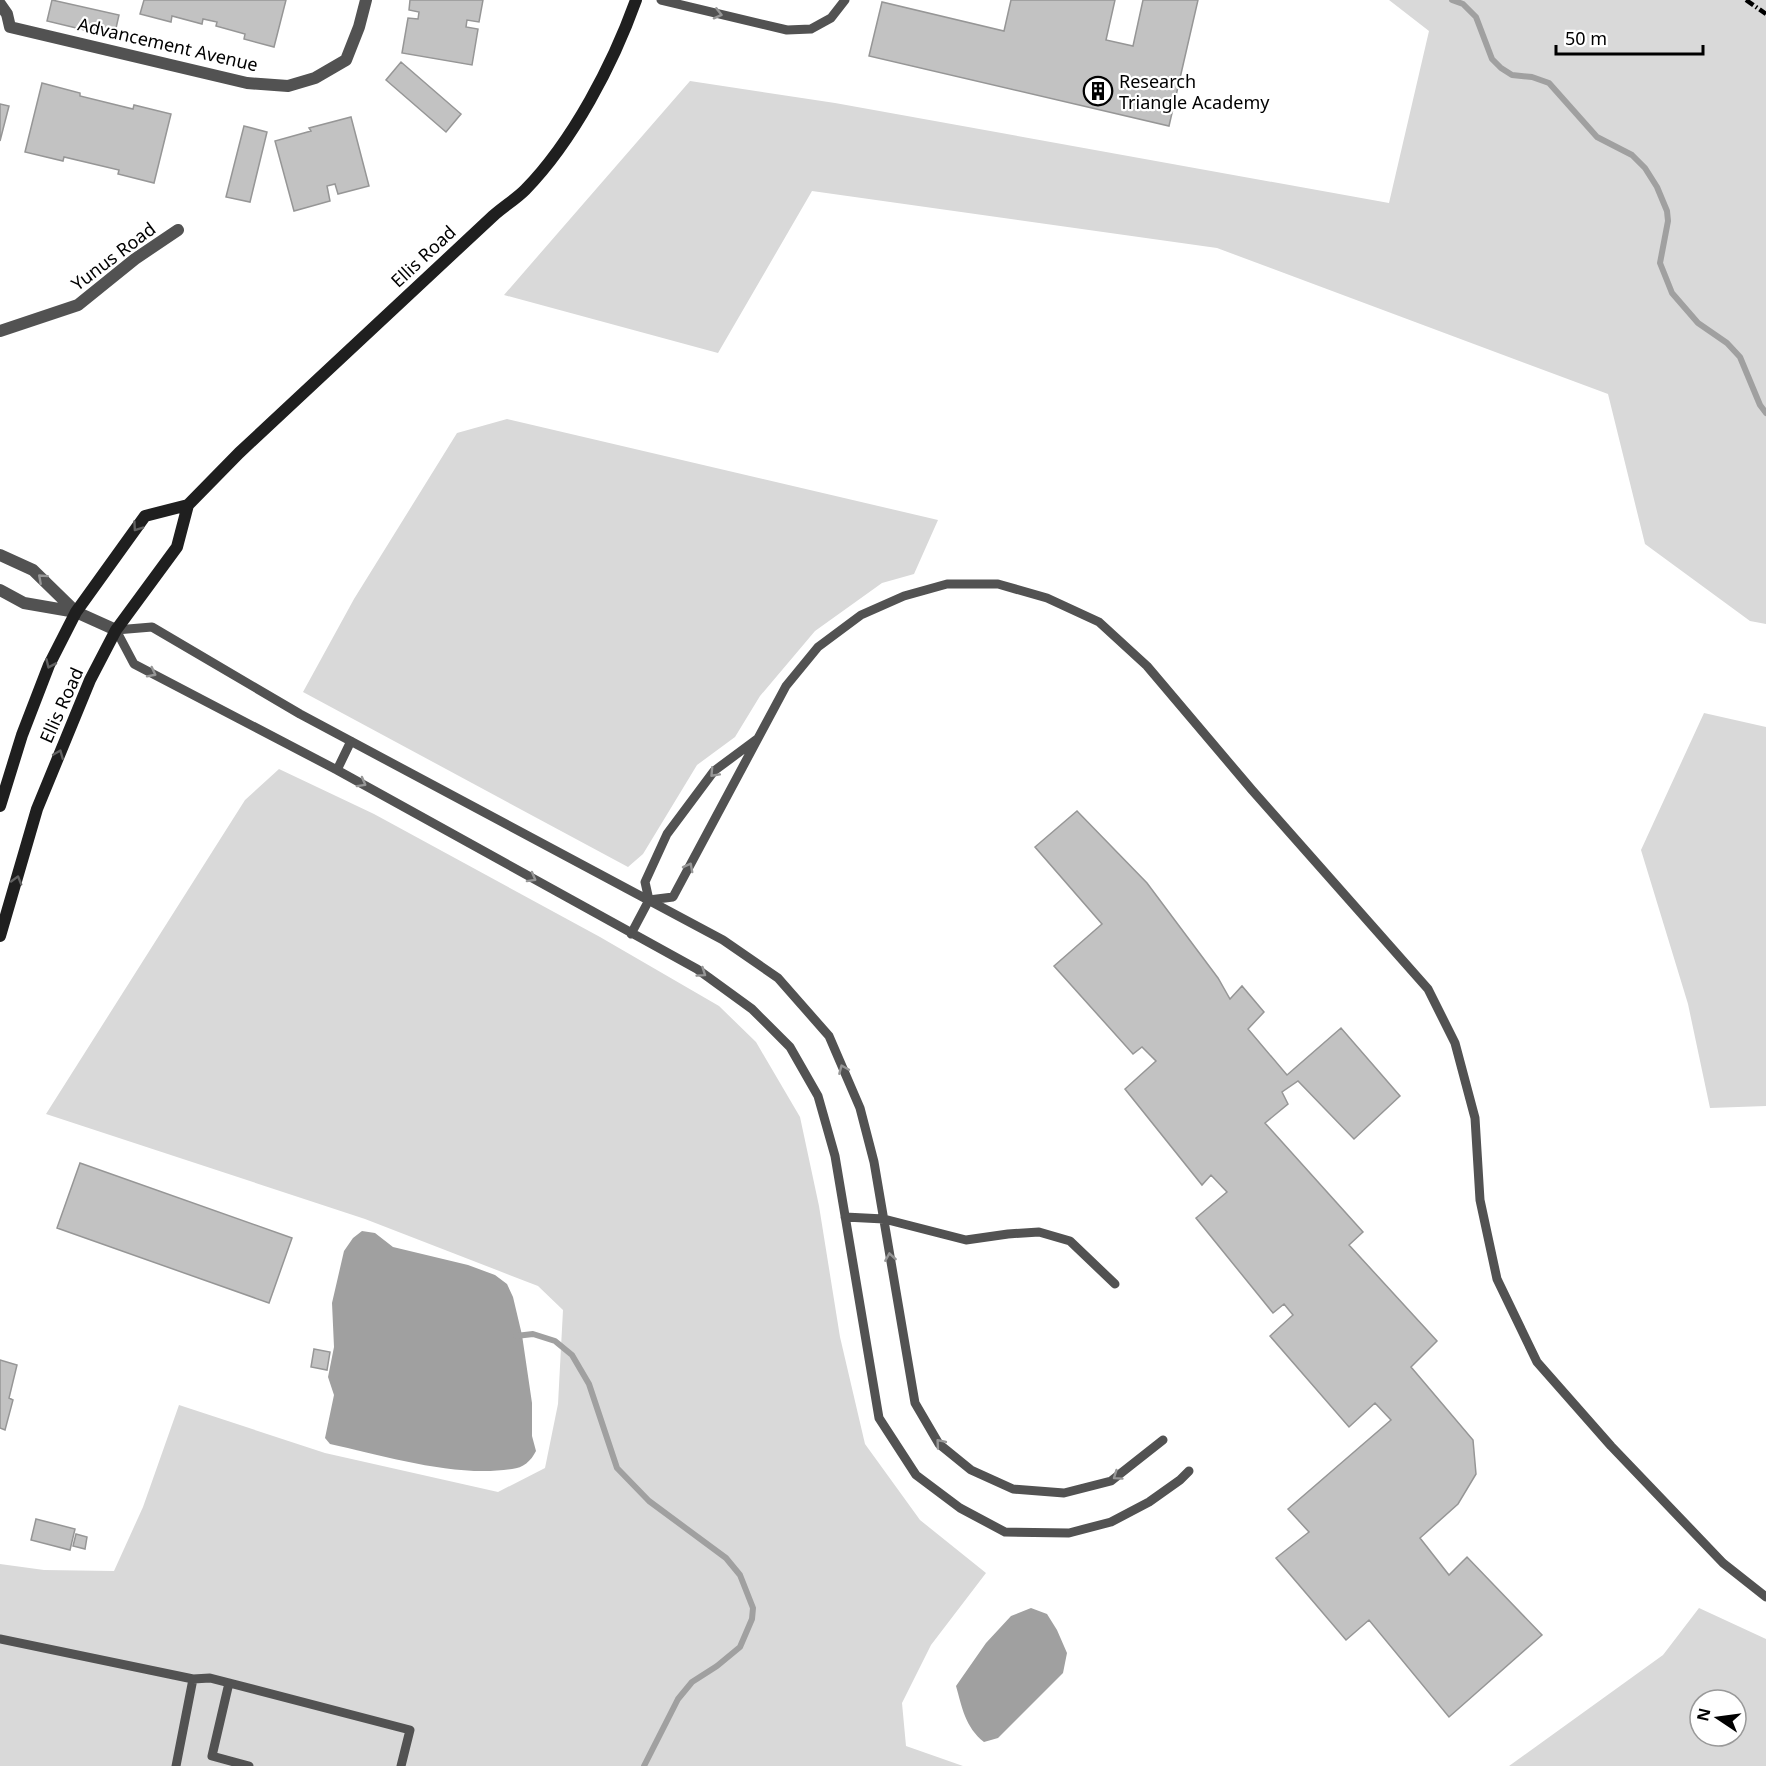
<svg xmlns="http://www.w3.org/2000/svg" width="1766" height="1766" font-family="'Noto Sans',sans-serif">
	<rect width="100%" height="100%" fill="#fff"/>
	<!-- green -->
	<path fill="#d9d9d9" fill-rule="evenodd" d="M 1389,0 L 1766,0 L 1766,624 L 1750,621 L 1645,544 L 1608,394 L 1217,248 L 812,191 L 718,353 L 504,295 L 690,81 L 835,103 L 1389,203 L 1429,31 Z
		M 507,419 L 938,520 L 914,574 L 882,583 L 815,631 L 760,696 L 735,737 L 697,765 L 643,854 L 628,867 L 303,692 L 354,599 L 457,433 Z
		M 1704,713 L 1766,727 L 1766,1106 L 1710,1108 L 1688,1004 L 1641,850 Z
		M 279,769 L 374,814 L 600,937 L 719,1006 L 756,1042 L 800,1117 L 819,1206 L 840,1337 L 865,1444 L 920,1520 L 986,1573 L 931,1645 L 902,1703 L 906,1746 L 963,1766 L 0,1766 L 0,1564 L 44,1570 L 114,1571 L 143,1507 L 179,1405 L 325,1453 L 498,1492 L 545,1468 L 558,1404 L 563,1310 L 538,1286 L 365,1219 L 46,1114 L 245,800 Z
		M 1699,1608 L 1766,1639 L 1766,1766 L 1509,1766 L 1663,1655 ZM 1700,1700 L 1736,1700 L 1736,1736 L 1700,1736 Z"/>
	<!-- water -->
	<path fill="#a0a0a0" d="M 362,1231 L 375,1233 L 393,1247 L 468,1265 L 495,1275 L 507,1284 L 513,1297 L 522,1335 L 532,1403 L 532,1436 L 536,1451 C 531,1461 523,1468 512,1469 C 456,1478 385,1456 330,1444 L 325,1438 L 334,1395 L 328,1377 L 334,1347 L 332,1303 L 344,1251 L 353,1238 Z
		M 1031,1608 L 1047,1614 L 1057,1630 L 1067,1653 L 1063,1673 L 998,1738 L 984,1742 C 965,1727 962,1707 956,1686 L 986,1643 L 1011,1616 Z"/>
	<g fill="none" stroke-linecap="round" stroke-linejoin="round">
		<!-- stream -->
		<path stroke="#a0a0a0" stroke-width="6" d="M 1452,0 L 1463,4 L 1476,17 L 1492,59 L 1501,68 L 1512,75 L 1532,77 L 1549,83 L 1597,137 L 1632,155 L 1645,168 L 1657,187 L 1667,211 L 1668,221 L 1660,263 L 1672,293 L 1698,323 L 1727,343 L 1740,357 L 1760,405 L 1766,413
			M 516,1336 L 533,1334 L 555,1341 L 572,1355 L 589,1384 L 617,1468 L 649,1501 L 726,1558 L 740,1575 L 753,1608 L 752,1619 L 740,1647 L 717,1666 L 692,1682 L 678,1699 L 644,1766"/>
	</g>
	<!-- building -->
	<path fill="#c2c2c2" stroke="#969696" stroke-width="1.5" d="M 52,0 L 119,15 L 114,37 L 47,21 Z
		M 144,0 L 286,0 L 274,47 L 244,39 L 245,34 L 216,26 L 217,22 L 203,19 L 202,24 L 172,16 L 171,22 L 140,14 Z
		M 410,0 L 483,0 L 479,22 L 467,20 L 466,27 L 478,29 L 472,65 L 402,53 L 408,18 L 418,19 L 419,12 L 409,10 Z
		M 1011,0 L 1115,0 L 1106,40 L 1133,46 L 1143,0 L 1198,0 L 1169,126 L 869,56 L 882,2 L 1004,31 Z
		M 401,62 L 461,114 L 446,132 L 386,80 Z
		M 42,83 L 80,93 L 80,96 L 133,109 L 134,105 L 171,114 L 154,183 L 118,174 L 119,170 L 64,157 L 63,161 L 25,152 Z
		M 0,104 L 9,106 L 0,141 Z
		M 351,117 L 369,186 L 338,194 L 335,184 L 327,186 L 330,201 L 294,211 L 275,141 L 311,131 L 309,128 Z
		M 244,126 L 267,132 L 250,202 L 226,197 Z
		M 1077,811 L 1147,883 L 1218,978 L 1230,999 L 1242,986 L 1264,1012 L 1248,1029 L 1287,1075 L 1341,1028 L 1400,1096 L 1354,1139 L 1298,1081 L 1282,1092 L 1288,1104 L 1265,1123 L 1363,1232 L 1349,1245 L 1437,1341 L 1411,1367 L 1473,1440 L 1476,1474 L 1458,1504 L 1420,1538 L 1449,1575 L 1467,1557 L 1542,1635 L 1449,1717 L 1369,1620 L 1346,1640 L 1276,1558 L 1309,1532 L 1288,1509 L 1391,1420 L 1375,1403 L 1349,1427 L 1270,1336 L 1293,1315 L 1284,1304 L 1273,1313 L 1196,1218 L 1227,1192 L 1211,1175 L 1202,1185 L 1125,1089 L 1156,1061 L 1142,1047 L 1133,1054 L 1054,966 L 1102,924 L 1035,847 Z
		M 80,1163 L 292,1238 L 269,1303 L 57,1228 Z
		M 314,1349 L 330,1352 L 327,1370 L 311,1367 Z
		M 0,1360 L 17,1365 L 9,1398 L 13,1400 L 5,1430 L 0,1428 Z
		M 36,1519 L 75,1529 L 70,1550 L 31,1540 Z
		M 76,1534 L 87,1537 L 85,1549 L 73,1546 Z"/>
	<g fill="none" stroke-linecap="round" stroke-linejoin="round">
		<!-- service -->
		<path stroke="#525252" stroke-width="9" d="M 661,0 L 787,30 L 811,29 L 831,18 L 845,0
			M 337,770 L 351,741
			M 649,900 L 673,897 L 786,686 L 818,647 L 861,615 L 904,596 L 947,584 L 998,584 L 1047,598 L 1099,622 L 1147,666 L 1252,790 L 1428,989 L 1455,1043 L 1475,1118 L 1480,1200 L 1497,1279 L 1537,1362 L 1611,1446 L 1723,1563 L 1766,1597
			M 631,934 L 649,900 L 645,882 L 667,834 L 714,771 L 757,739
			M 845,1217 L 884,1219 L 966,1240 L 1008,1234 L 1039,1232 L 1070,1241 L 1115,1284
			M 1163,1440 L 1111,1481 L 1064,1493 L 1013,1489 L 971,1470 L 939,1444 L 915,1403 L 874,1162 L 860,1108 L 829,1036 L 778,978 L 723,940 L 300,714 L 152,627 L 116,630 L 134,664 L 337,770 L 697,969 L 752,1009 L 790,1047 L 818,1096 L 835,1156 L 879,1418 L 916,1475 L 960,1508 L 1005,1532 L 1069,1533 L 1111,1522 L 1149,1502 L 1180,1480 L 1189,1471
			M 0,1639 L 193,1679 L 176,1766
			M 193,1679 L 210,1678 L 410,1730 L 401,1766
			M 229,1683 L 212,1756 L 249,1766"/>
		<!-- minor -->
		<path stroke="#525252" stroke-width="12" d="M 0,4 L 7,14 L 10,27 L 247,83 L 288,86 L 315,78 L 346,60 L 359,27 L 366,0
			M 0,331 L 78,305 L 135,259 L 178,230
			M 0,555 L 33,570 L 76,612
			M 0,590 L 24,603 L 76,612 L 116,630"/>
		<!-- secondary -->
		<path stroke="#1f1f1f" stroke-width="12" d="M 0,806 L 22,735 L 49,665 L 76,612 L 145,516 L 188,505
			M 0,936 L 37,809 L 90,680 L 116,630 L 177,547 L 188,505 L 239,453 L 493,216 C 503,207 516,199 525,190 C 573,141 613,64 636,0"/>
		<!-- rail -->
		<path stroke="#000" stroke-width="4.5" stroke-dasharray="9 3 1.5 3" stroke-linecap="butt" d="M 1746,0 L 1766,14"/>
	</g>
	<!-- one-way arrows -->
	<defs><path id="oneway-chevron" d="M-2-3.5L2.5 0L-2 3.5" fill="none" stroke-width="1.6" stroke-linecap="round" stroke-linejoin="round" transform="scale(1.5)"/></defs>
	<g stroke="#979797">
		<use href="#oneway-chevron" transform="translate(718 14) rotate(14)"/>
		<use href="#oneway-chevron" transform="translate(42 578) rotate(-138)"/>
		<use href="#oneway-chevron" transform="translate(152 673) rotate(27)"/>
		<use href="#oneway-chevron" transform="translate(714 773) rotate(133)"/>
		<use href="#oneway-chevron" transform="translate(362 783) rotate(29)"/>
		<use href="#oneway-chevron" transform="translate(689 867) rotate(-62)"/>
		<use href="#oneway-chevron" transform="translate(532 878) rotate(29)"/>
		<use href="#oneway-chevron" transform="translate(702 973) rotate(34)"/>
		<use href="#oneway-chevron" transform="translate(843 1069) rotate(-113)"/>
		<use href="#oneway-chevron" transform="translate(890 1257) rotate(-99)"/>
		<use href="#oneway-chevron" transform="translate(940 1443) rotate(-130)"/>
		<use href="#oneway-chevron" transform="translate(1117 1476) rotate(145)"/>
	</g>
	<g stroke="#626262">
		<use href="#oneway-chevron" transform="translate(137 527) rotate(125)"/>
		<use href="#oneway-chevron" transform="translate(50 664) rotate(114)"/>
		<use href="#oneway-chevron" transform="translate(59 754) rotate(-68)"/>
		<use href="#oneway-chevron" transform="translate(17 880) rotate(-74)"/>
	</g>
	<!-- icons -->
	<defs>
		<g id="building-ring" transform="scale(1.5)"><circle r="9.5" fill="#fff" stroke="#000" stroke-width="1.5"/><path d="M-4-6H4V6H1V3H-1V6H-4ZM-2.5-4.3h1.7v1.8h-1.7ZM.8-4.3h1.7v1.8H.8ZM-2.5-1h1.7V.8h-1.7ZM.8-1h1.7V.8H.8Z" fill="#000"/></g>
	</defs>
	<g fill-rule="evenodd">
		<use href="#building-ring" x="1098" y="91"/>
	</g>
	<g text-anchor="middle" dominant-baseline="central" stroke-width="4.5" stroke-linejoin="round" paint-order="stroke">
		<!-- street labels -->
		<g font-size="18" fill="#000" stroke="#fff">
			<text transform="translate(168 44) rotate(13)">Advancement Avenue</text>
			<text transform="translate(113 256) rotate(-37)">Yunus Road</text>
			<text transform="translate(423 256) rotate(-43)">Ellis Road</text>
			<text transform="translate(61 705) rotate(-66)">Ellis Road</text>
		</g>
		<!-- poi labels -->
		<g font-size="18" fill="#000" stroke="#fff" text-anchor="start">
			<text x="1119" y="81">Research<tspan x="1119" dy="21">Triangle Academy</tspan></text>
		</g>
	</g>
	<!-- north arrow -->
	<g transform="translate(1718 1718) rotate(283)"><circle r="28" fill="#ffffff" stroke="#999999" stroke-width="1.5"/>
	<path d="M0-4.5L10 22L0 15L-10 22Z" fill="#000000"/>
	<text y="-9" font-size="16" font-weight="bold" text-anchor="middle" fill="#000000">N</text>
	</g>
	<!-- scale -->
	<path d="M1556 45v9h147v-9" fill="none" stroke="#000000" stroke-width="3"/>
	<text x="1565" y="45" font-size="18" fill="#000000" stroke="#ffffff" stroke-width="4.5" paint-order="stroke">50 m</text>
</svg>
